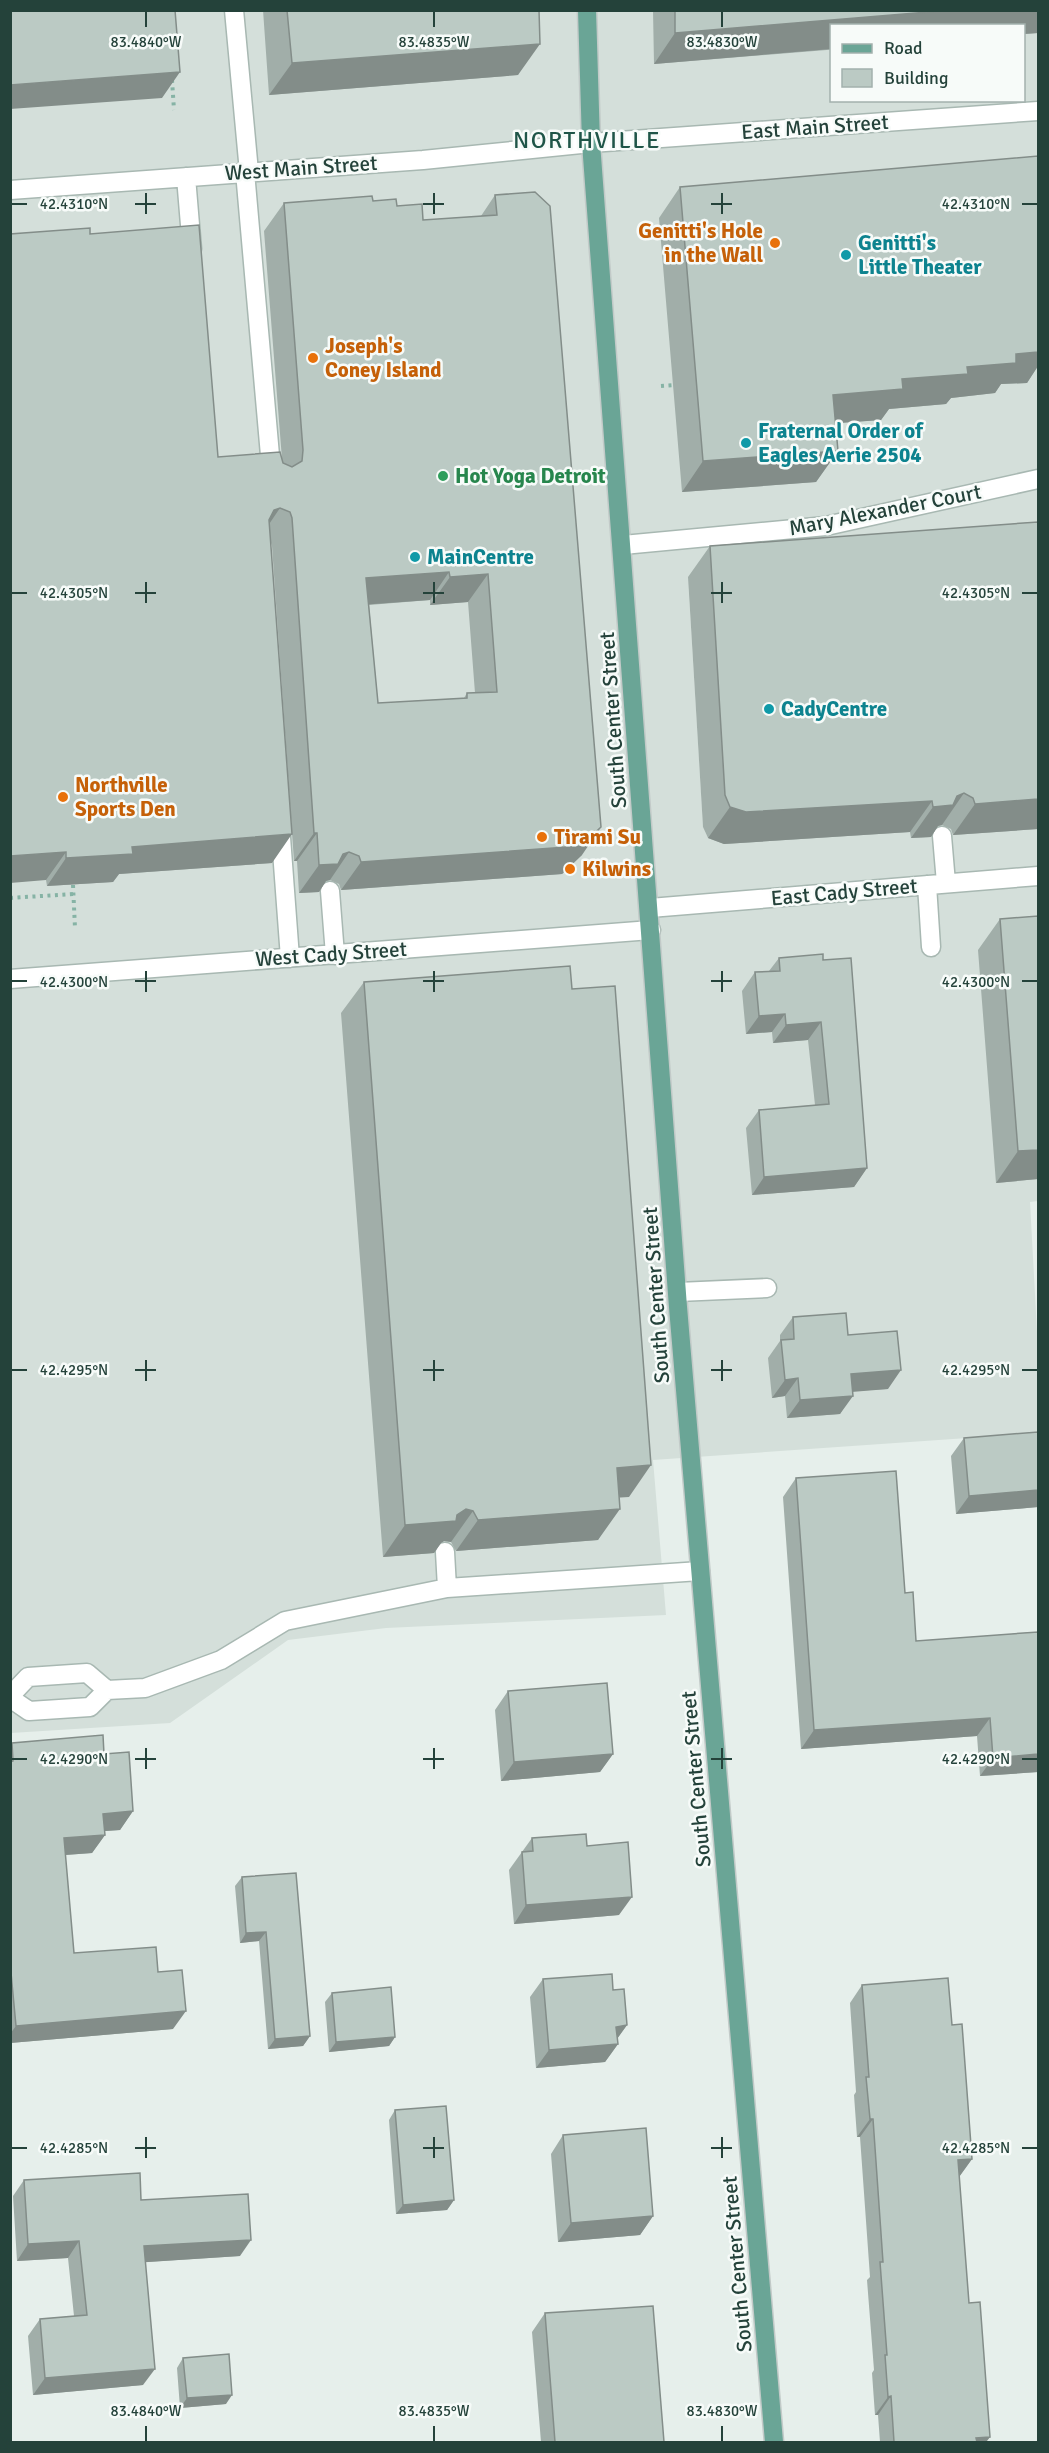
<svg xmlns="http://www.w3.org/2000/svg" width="1049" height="2453" font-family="Signika,sans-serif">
	<rect width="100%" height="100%" fill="#e6efeb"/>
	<!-- built -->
	<path fill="#d4dfda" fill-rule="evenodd" d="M 11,11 L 1038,11 L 1038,1201 L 1030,1202 L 1038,1350 L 1038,1433 L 653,1460 L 666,1615 L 386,1628 L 288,1640 L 170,1723 L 11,1733 ZM 832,26 L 1024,26 L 1024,100 L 832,100 ZM 688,577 L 708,838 L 703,826 Z"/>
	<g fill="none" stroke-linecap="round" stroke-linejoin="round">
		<!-- minor casing -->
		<g stroke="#a8b8b2" stroke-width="21">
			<path id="minor" d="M 234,10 L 249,172
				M 245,172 L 272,478
				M 186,177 L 192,249
				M 10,190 L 423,160 L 591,143 L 1038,111
				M 623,545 L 826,526 L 1038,479
				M 280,824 L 290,958
				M 942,836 L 946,883
				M 927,885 L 931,947
				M 330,891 L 335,955
				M 650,908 L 1038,876
				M 10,979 L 651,930
				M 678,1292 L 767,1288
				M 445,1552 L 447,1588
				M 10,1696 L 28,1677 L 87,1673 L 107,1690 L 145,1688 L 221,1660 L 285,1621 L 447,1588 L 700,1571
				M 10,1698 L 29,1711 L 90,1707 L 107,1690"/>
		</g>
		<!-- major casing -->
		<g stroke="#c2cac8" stroke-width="21">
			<path id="major" d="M 587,10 L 591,143 L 678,1307 L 774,2442"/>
		</g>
		<!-- path -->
		<path stroke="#86b3a5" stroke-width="4" stroke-dasharray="3 4.5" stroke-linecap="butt" d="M 172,80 L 174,110
			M 661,386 L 675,385
			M 73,885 L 75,928
			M 10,898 L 73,894"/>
		<!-- minor -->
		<use href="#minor" stroke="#fff" stroke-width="18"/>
		<!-- major -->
		<use href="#major" stroke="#6aa596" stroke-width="18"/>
	</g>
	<!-- wall -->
	<path fill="#a1aea9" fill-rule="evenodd" d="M 263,10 L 539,10 L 518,75 L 269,95 Z
		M 653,10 L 1038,10 L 1038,33 L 654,64 Z
		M 1038,156 L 1038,366 L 1027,383 L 1001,384 L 995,393 L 951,398 L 946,404 L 889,409 L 881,420 L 835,423 L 838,451 L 816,482 L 682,492 L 659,218 L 680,187 Z
		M 495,195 L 582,855 L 562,874 L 341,890 L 339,884 L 330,880 L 326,881 L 319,892 L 299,893 L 297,861 L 294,861 L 272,546 L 271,543 L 272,863 L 119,874 L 113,882 L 47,886 L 46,880 L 90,234 L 218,457 L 282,459 L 264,231 L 284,203 L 373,201 L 397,206 L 423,220 L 481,216 ZM 430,600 L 430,605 L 468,602 L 475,693 L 467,693 L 464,698 L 378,703 L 369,605 Z
		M 1038,522 L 1038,829 L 953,835 L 951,829 L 942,825 L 938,826 L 931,837 L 911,838 L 910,832 L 724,844 L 708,838 L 703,827 L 688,577 L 710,546 Z
		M 1038,916 L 1038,1179 L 996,1183 L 978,950 L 1000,919 Z
		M 779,958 L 823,960 L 867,1168 L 854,1187 L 752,1195 L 746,1128 L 759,1110 L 815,1105 L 808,1040 L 773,1043 L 772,1032 L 746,1034 L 742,991 L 755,972 L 769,971 Z
		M 364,982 L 629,1497 L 619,1497 L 598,1540 L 456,1551 L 451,1542 L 444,1541 L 441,1543 L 434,1553 L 383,1557 L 341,1013 Z
		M 793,1317 L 848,1335 L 888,1389 L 853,1391 L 840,1414 L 787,1418 L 785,1396 L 772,1398 L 768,1358 L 780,1341 L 780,1335 Z
		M 1038,1432 L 1038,1507 L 956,1514 L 951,1456 L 964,1438 Z
		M 796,1478 L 905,1593 L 916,1641 L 1038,1632 L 1038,1772 L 980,1776 L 977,1736 L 801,1749 L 783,1497 Z
		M 508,1691 L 613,1754 L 600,1772 L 501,1781 L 495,1710 Z
		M 12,1743 L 104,1754 L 133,1811 L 120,1830 L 105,1831 L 105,1835 L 92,1853 L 65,1855 L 74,1953 L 158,1972 L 173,2029 L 10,2043 L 10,1744 Z
		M 532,1838 L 587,1846 L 619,1915 L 514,1924 L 509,1870 Z
		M 296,1873 L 310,2036 L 303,2046 L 268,2049 L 259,1941 L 240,1943 L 235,1886 L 242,1877 Z
		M 543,1979 L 613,1990 L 627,2025 L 617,2039 L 618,2044 L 605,2062 L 536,2068 L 530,1997 Z
		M 862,1985 L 952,2025 L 972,2159 L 959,2177 L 969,2303 L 990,2437 L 986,2442 L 880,2442 L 878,2415 L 875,2415 L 872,2373 L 874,2370 L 867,2280 L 870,2277 L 860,2137 L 857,2137 L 854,2095 L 856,2092 L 850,2003 Z
		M 332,1993 L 395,2037 L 389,2046 L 329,2052 L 325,2002 Z
		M 395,2110 L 454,2200 L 447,2210 L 396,2214 L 389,2120 Z
		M 563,2135 L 653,2216 L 640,2235 L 558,2242 L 551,2154 Z
		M 24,2180 L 141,2200 L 240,2256 L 146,2262 L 143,2385 L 33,2395 L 28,2336 L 40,2319 L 74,2316 L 68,2258 L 17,2261 L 13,2196 Z
		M 545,2313 L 664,2442 L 541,2442 L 532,2332 Z
		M 183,2358 L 226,2404 L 180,2408 L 177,2368 Z"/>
	<!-- shaded-wall -->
	<path fill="#838d89" d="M 952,10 L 1038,10 L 1038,33 L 1023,34 L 1023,26 L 831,26 L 831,49 L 654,64 L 675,33 Z
		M 540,44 L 518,75 L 269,95 L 292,63 Z
		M 180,72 L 162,98 L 10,109 L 10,85 Z
		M 1038,342 L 1038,366 L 1027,383 L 1001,384 L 995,393 L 951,398 L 946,404 L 889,409 L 881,420 L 812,425 L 833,395 L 902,379 L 967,367 L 1016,354 Z
		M 838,451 L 816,482 L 682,492 L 703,461 Z
		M 280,508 L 261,536 L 274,510 Z
		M 449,572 L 430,600 L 346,606 L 366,578 Z
		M 488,574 L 468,602 L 430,605 L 450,577 Z
		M 964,793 L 942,825 L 938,826 L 931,837 L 911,838 L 933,807 Z
		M 1038,799 L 1038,829 L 953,835 L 975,804 Z
		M 932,801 L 910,832 L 724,844 L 708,838 L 730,807 Z
		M 601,827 L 582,855 L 562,874 L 341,890 L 361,862 Z
		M 314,833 L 317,833 L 297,861 L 294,861 Z
		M 292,834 L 272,863 L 119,874 L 113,882 L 47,886 L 66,858 L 132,847 Z
		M 66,852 L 46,880 L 10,883 L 10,856 Z
		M 349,852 L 330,880 L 326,881 L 319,892 L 299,893 L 319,865 Z
		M 785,1014 L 772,1032 L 746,1034 L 759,1016 Z
		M 821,1022 L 808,1040 L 773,1043 L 786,1025 Z
		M 1038,1150 L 1038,1179 L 996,1183 L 1018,1151 Z
		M 867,1168 L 854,1187 L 752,1195 L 764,1177 Z
		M 901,1370 L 888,1389 L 839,1393 L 851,1374 Z
		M 798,1378 L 785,1396 L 772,1398 L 785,1380 Z
		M 853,1396 L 840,1414 L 787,1418 L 800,1400 Z
		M 651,1465 L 629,1497 L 595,1499 L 617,1468 Z
		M 1038,1490 L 1038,1507 L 956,1514 L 969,1496 Z
		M 466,1509 L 473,1511 L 451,1542 L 444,1541 L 441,1543 L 434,1553 L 383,1557 L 405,1525 L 457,1515 Z
		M 620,1509 L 598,1540 L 456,1551 L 478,1520 Z
		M 990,1718 L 977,1736 L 801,1749 L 814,1730 Z
		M 613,1754 L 600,1772 L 501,1781 L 514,1762 Z
		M 1038,1754 L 1038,1772 L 980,1776 L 993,1758 Z
		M 133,1811 L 120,1830 L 90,1832 L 103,1814 Z
		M 105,1835 L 92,1853 L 51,1856 L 64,1838 Z
		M 632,1897 L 619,1915 L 514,1924 L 526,1905 Z
		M 266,1932 L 259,1941 L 240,1943 L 246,1933 Z
		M 186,2011 L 173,2029 L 10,2043 L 10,2034 L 16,2026 Z
		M 627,2025 L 614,2043 L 616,2027 Z
		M 310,2036 L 303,2046 L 268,2049 L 275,2039 Z
		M 395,2037 L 389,2046 L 329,2052 L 336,2042 Z
		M 618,2044 L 605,2062 L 536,2068 L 549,2050 Z
		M 870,2119 L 873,2119 L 860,2137 L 857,2137 Z
		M 972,2159 L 959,2177 L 958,2160 Z
		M 454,2200 L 447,2210 L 396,2214 L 403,2205 Z
		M 653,2216 L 640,2235 L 558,2242 L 571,2223 Z
		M 251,2240 L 240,2256 L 133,2263 L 144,2246 Z
		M 79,2241 L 68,2258 L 17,2261 L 28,2244 Z
		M 155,2369 L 143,2385 L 33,2395 L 45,2378 Z
		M 232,2395 L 226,2404 L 180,2408 L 187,2398 Z
		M 891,2396 L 878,2415 L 875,2415 L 888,2397 Z
		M 990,2437 L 986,2442 L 973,2442 L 976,2438 Z"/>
	<!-- building -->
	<path fill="#bbcac4" stroke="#838d89" stroke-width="1.5" fill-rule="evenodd" d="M 10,10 L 175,10 L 180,72 L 10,85 Z
		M 287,10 L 539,10 L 540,44 L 292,63 Z
		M 675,10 L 952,10 L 675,33 Z
		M 1038,156 L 1038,352 L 1016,354 L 1016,363 L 967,367 L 968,374 L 902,379 L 903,389 L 833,395 L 838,451 L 703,461 L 680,187 Z
		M 535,192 L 550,206 L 601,827 L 581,846 L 361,862 L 359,856 L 349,852 L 343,854 L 338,864 L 319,865 L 317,833 L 314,833 L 292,518 L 290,512 L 280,508 L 274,510 L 269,520 L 292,834 L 132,847 L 133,854 L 66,858 L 66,852 L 10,856 L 10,234 L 90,228 L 90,234 L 199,225 L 218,457 L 280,452 L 283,463 L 292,467 L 302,461 L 303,450 L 284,203 L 372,196 L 373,201 L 396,199 L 397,206 L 422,204 L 423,220 L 497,215 L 495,195 ZM 449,572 L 450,577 L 488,574 L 497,692 L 467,693 L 467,698 L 378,703 L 366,578 Z
		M 1038,522 L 1038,799 L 975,804 L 973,798 L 964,793 L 957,796 L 953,805 L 933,807 L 932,801 L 746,812 L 730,807 L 725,795 L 710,546 Z
		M 1038,916 L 1038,1150 L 1018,1151 L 1000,919 Z
		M 823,954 L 823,960 L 851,958 L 867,1168 L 764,1177 L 759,1110 L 829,1104 L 821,1022 L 786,1025 L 785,1014 L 759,1016 L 755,972 L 780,971 L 779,958 Z
		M 570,966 L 572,989 L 615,986 L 651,1465 L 617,1468 L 620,1509 L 478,1520 L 473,1511 L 466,1509 L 457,1515 L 456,1521 L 405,1525 L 364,982 Z
		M 846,1313 L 848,1335 L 897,1331 L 901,1370 L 851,1374 L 853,1396 L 800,1400 L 798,1378 L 785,1380 L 781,1340 L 794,1339 L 793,1317 Z
		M 1038,1432 L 1038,1490 L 969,1496 L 964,1438 Z
		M 896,1471 L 905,1593 L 913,1592 L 916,1641 L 1038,1632 L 1038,1754 L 993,1758 L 990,1718 L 814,1730 L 796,1478 Z
		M 607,1683 L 613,1754 L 514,1762 L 508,1691 Z
		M 103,1735 L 104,1754 L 129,1752 L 133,1811 L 103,1814 L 105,1835 L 64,1838 L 74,1953 L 156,1947 L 158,1972 L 182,1970 L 186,2011 L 16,2026 L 10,1962 L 10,1762 L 13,1761 L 12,1743 Z
		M 586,1834 L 587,1846 L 628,1842 L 632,1897 L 526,1905 L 522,1852 L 533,1851 L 532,1838 Z
		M 296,1873 L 310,2036 L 275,2039 L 266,1932 L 246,1933 L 242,1877 Z
		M 612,1974 L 613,1990 L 624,1989 L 627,2025 L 616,2027 L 618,2044 L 549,2050 L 543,1979 Z
		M 948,1978 L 952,2025 L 962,2024 L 972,2159 L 958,2160 L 969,2303 L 980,2302 L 990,2437 L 976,2438 L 977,2442 L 894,2442 L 891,2396 L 888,2397 L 885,2355 L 887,2355 L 880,2262 L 883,2262 L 873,2119 L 870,2119 L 866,2077 L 869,2077 L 862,1985 Z
		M 391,1987 L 395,2037 L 336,2042 L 332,1993 Z
		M 446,2106 L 454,2200 L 403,2205 L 395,2110 Z
		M 646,2128 L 653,2216 L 571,2223 L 563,2135 Z
		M 140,2173 L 141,2200 L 248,2194 L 251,2240 L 144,2246 L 155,2369 L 45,2378 L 40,2319 L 87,2315 L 79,2241 L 28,2244 L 24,2180 Z
		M 653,2306 L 664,2442 L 555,2442 L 545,2313 Z
		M 229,2354 L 232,2395 L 187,2398 L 183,2358 Z"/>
	<!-- ticks -->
	<path fill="none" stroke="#24423a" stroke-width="2" d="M 146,12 L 146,27M 434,12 L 434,27M 722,12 L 722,27M 146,193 L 146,214M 434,193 L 434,214M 722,193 L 722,214M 12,204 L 27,204M 135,204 L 156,204M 423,204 L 444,204M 711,204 L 732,204M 1022,204 L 1037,204M 146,582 L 146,603M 434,582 L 434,603M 722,582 L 722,603M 12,593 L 27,593M 135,593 L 156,593M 423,593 L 444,593M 711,593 L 732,593M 1022,593 L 1037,593M 146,971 L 146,992M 434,971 L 434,992M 722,971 L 722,992M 12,981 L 27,981M 135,981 L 156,981M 423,981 L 444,981M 711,981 L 732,981M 1022,981 L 1037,981M 146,1360 L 146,1381M 434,1360 L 434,1381M 722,1360 L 722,1381M 12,1370 L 27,1370M 135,1370 L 156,1370M 423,1370 L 444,1370M 711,1370 L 732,1370M 1022,1370 L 1037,1370M 146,1748 L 146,1769M 434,1748 L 434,1769M 722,1748 L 722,1769M 12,1759 L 27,1759M 135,1759 L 156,1759M 423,1759 L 444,1759M 711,1759 L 732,1759M 1022,1759 L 1037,1759M 146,2137 L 146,2158M 434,2137 L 434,2158M 722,2137 L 722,2158M 12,2148 L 27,2148M 135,2148 L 156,2148M 423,2148 L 444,2148M 711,2148 L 732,2148M 1022,2148 L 1037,2148M 146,2426 L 146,2441M 434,2426 L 434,2441M 722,2426 L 722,2441"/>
	<!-- markers -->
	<g fill="#e8710a" stroke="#f7fbf9" stroke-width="2">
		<circle cx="775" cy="243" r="6"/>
		<circle cx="313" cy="358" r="6"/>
		<circle cx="63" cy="797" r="6"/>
		<circle cx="542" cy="837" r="6"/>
		<circle cx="570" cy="869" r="6"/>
	</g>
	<g fill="#0f9aa8" stroke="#f7fbf9" stroke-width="2">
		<circle cx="846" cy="255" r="6"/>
		<circle cx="746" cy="443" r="6"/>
		<circle cx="415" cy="557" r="6"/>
		<circle cx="769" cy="709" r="6"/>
	</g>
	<circle fill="#2e9e5b" stroke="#f7fbf9" stroke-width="2" cx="443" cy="476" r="6"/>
	<g text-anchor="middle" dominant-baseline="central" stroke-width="5" stroke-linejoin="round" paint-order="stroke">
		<!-- street labels -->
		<g font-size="21" fill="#24423a" stroke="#f7fbf9">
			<text transform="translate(815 127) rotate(-4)">East Main Street</text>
			<text transform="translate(301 168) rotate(-4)">West Main Street</text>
			<text transform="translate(885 510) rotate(-11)">Mary Alexander Court</text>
			<text transform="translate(613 720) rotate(-94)">South Center Street</text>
			<text transform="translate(844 892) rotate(-5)">East Cady Street</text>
			<text transform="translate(331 954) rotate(-4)">West Cady Street</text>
			<text transform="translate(656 1295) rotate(-94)">South Center Street</text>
			<text transform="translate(696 1779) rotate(-95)">South Center Street</text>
			<text transform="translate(737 2264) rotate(-95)">South Center Street</text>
		</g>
		<!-- food labels -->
		<g font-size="21" font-weight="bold" fill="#c56008" stroke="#f7fbf9" text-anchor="start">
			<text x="763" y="231" text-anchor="end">Genitti's Hole<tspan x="763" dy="24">in the Wall</tspan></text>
			<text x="325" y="346">Joseph's<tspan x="325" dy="24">Coney Island</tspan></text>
			<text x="75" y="785">Northville<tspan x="75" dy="24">Sports Den</tspan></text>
			<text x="554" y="837">Tirami Su</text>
			<text x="582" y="869">Kilwins</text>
		</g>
		<!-- culture labels -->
		<g font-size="21" font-weight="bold" fill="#0d838f" stroke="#f7fbf9" text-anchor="start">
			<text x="858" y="243">Genitti's<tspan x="858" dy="24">Little Theater</tspan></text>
			<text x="758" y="431">Fraternal Order of<tspan x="758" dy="24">Eagles Aerie 2504</tspan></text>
			<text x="427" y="557">MainCentre</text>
			<text x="781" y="709">CadyCentre</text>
		</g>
		<!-- leisure labels -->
		<g font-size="21" font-weight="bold" fill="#27864d" stroke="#f7fbf9" text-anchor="start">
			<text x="455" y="476">Hot Yoga Detroit</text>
		</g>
		<!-- quarter labels -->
		<g font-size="24" letter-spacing="1.5" fill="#1f5548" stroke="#f7fbf9">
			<text x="587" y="140">NORTHVILLE</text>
		</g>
	</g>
	<g font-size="15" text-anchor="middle" fill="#24423a" stroke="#f7fbf9" stroke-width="5" stroke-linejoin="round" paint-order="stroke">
		<text x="146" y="47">83.4840°W</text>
		<text x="434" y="47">83.4835°W</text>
		<text x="722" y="47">83.4830°W</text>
		<text x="74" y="209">42.4310°N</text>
		<text x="976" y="209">42.4310°N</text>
		<text x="74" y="598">42.4305°N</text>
		<text x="976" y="598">42.4305°N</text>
		<text x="74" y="987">42.4300°N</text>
		<text x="976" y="987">42.4300°N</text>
		<text x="74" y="1375">42.4295°N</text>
		<text x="976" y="1375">42.4295°N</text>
		<text x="74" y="1764">42.4290°N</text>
		<text x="976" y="1764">42.4290°N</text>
		<text x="74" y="2153">42.4285°N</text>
		<text x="976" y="2153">42.4285°N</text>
		<text x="146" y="2416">83.4840°W</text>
		<text x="434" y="2416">83.4835°W</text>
		<text x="722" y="2416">83.4830°W</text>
	</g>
	<!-- border -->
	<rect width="1049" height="2453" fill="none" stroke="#24423a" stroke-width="24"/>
	<!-- legend -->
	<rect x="830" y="24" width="195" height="78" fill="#f7fbf9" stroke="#a3b1ad" stroke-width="1.5"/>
	<rect x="842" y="44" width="30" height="9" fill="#6aa596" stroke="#a3b1ad" stroke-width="1.5"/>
	<text x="884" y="54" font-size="18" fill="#24423a">Road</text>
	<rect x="842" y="69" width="30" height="18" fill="#bbcac4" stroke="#a3b1ad" stroke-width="1.5"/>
	<text x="884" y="84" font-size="18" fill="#24423a">Building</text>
</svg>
